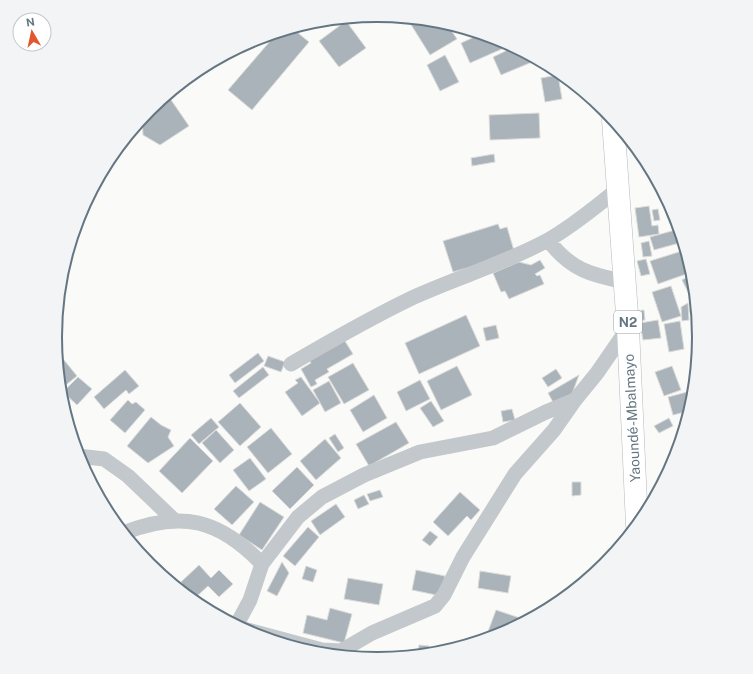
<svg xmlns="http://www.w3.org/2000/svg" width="753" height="674" font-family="'Public Sans',sans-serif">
	<rect width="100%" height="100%" fill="#fafaf8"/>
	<!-- building -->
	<path fill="#aab3b9" stroke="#dcdcda" d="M 417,19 L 447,24 L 457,39 L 430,55 L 410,23 Z
		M 346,21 L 366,48 L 339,67 L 319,41 Z
		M 292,28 L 309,42 L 252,110 L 228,90 L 278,32 Z
		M 481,34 L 500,40 L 511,45 L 470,63 L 461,43 Z
		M 514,47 L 537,60 L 501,75 L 493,57 Z
		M 445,55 L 459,82 L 440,91 L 427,65 Z
		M 558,75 L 562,99 L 545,102 L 541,78 Z
		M 167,94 L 189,126 L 160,145 L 143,135 L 142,117 L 149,109 Z
		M 539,113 L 540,138 L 490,140 L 489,115 Z
		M 494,154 L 495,162 L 472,166 L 471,158 Z
		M 649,206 L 652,226 L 658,225 L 659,234 L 639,237 L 635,208 Z
		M 658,209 L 660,220 L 654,221 L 652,210 Z
		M 672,211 L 676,222 L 670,224 L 666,213 Z
		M 498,224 L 500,229 L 507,227 L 515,254 L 453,272 L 443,241 Z
		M 679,229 L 683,242 L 654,250 L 650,237 Z
		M 649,241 L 652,256 L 643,257 L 641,243 Z
		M 685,250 L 692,272 L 658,284 L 650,261 Z
		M 646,259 L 650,274 L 641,276 L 637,261 Z
		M 540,260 L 545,268 L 535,274 L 537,276 L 540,275 L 544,284 L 509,299 L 505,291 L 501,292 L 493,273 L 519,262 L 531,265 Z
		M 692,274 L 694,291 L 689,294 L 682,280 Z
		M 671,286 L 681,316 L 662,322 L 652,292 Z
		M 688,303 L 689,320 L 682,321 L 681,307 Z
		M 696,307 L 697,318 L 693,320 L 689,310 Z
		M 644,310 L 645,320 L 637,321 L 636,311 Z
		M 466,315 L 480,346 L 419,374 L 405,343 Z
		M 658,320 L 661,338 L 643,340 L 640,323 Z
		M 680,321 L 684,349 L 669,352 L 664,324 Z
		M 496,325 L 499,338 L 486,341 L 483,328 Z
		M 343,338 L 353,354 L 327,369 L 329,372 L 315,380 L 317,384 L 311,387 L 301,369 L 311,363 L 308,358 Z
		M 258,353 L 264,361 L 235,383 L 229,375 Z
		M 268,356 L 285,362 L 281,372 L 264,366 Z
		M 64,360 L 77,376 L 62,388 L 59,385 L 57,366 Z
		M 353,363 L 369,390 L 344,404 L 328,377 Z
		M 457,366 L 472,395 L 441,410 L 427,381 Z
		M 672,366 L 681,390 L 664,396 L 655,372 Z
		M 263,367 L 269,375 L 239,398 L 233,391 Z
		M 556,369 L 562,378 L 548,387 L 542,378 Z
		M 125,370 L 139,386 L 129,394 L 126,390 L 104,409 L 94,397 Z
		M 579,375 L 572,394 L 554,404 L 548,393 Z
		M 78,377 L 92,389 L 77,405 L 63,392 Z
		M 301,377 L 320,403 L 302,416 L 285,392 L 298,383 L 295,380 Z
		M 420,380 L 430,399 L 406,411 L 397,392 Z
		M 329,381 L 341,403 L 325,412 L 313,390 Z
		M 687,392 L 691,405 L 689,411 L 673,415 L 668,397 Z
		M 374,395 L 387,418 L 363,432 L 350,410 Z
		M 128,400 L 132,404 L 136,402 L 145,410 L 125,433 L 110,420 Z
		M 431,401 L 444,421 L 433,427 L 420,408 Z
		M 240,403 L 261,427 L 240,446 L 218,422 Z
		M 512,409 L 515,420 L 503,422 L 501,411 Z
		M 151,417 L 161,425 L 171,430 L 168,437 L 174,446 L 148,463 L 127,446 Z
		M 211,418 L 219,427 L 199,444 L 191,435 Z
		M 669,418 L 673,426 L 659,433 L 654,426 Z
		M 396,422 L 409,443 L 369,466 L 356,444 Z
		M 271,428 L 292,454 L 268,473 L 247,447 Z
		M 216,430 L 234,450 L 220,463 L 202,443 Z
		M 335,434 L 344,448 L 338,452 L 329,438 Z
		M 190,438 L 213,461 L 182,493 L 159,471 Z
		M 325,439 L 341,458 L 316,480 L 300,461 Z
		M 250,458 L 266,479 L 249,491 L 233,470 Z
		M 297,467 L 314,485 L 290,509 L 272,491 Z
		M 572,482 L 581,482 L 581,495 L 572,496 Z
		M 236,486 L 254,502 L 232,525 L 214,509 Z
		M 380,490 L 383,497 L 370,501 L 367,494 Z
		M 460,492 L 480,510 L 471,520 L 467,516 L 448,536 L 433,522 Z
		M 364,495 L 369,504 L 358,509 L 354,500 Z
		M 260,502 L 284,517 L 262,550 L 239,535 Z
		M 336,504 L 345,517 L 320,535 L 311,521 Z
		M 308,527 L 319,537 L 295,566 L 283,556 Z
		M 430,531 L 438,537 L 430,546 L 422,540 Z
		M 282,562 L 289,573 L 277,596 L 267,591 Z
		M 199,565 L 211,578 L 219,570 L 233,584 L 219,597 L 208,586 L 196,597 L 181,582 Z
		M 306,566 L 317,570 L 313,582 L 302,579 Z
		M 416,570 L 445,576 L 441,596 L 412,590 Z
		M 480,571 L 511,576 L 508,593 L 478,588 Z
		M 348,578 L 383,584 L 379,605 L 344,599 Z
		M 330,608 L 352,614 L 344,643 L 303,633 L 307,615 L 327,620 Z
		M 496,610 L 520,618 L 517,625 L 500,635 L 489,638 L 486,637 Z
		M 419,645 L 429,646 L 429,654 L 418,655 Z"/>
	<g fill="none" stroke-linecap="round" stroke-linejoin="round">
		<!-- trunk casing -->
		<g stroke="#b4b9bd" stroke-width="23">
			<path id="trunk" d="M 613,120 L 628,328 L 637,525"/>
		</g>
		<!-- minor -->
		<path stroke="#c3c8cc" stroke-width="15" d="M 548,240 C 571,270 589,274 625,282
			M 291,364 C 332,340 372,317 414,297 C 458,277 506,263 548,240 C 573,226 595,207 617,190
			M 78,456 L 104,459 L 128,476 L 174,520
			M 123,533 C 181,510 219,519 262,564
			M 236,626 L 250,600 L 262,564 L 298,517 L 322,497 L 364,475 L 420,452 L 493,438 L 546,412 L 575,400 L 597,373 L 628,328
			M 240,628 L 322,650 L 341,651 L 372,633 L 435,606 L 444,595 L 463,557 L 515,474 L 554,430 L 575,400"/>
		<!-- trunk -->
		<use href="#trunk" stroke="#fff" stroke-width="22"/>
	</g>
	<g text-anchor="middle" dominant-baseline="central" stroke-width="4" stroke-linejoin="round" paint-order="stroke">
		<!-- shield labels -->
		<rect fill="#fff" stroke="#939fa8" stroke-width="1" x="614" y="311" width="28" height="22" rx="3"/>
		<g font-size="13" font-weight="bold" fill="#657683">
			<text x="628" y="322">N2</text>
		</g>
		<!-- street labels -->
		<g font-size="14" fill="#657683" stroke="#fff">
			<text transform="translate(632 418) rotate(-93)">Yaoundé-Mbalmayo</text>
		</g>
	</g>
	<!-- crop -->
	<path d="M0 0H753V674H0ZM62 337a315 315 0 1 1 630 0a315 315 0 1 1-630 0Z" fill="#f3f4f5" fill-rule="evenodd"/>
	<path fill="none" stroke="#657683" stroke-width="2" d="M62 337a315 315 0 1 1 630 0a315 315 0 1 1-630 0Z"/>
	<!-- north arrow -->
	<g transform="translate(32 32) rotate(351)"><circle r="19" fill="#ffffff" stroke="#c1c8cd"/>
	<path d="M0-3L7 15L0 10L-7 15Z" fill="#e4572e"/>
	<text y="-6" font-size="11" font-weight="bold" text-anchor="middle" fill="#657683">N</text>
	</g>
</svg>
